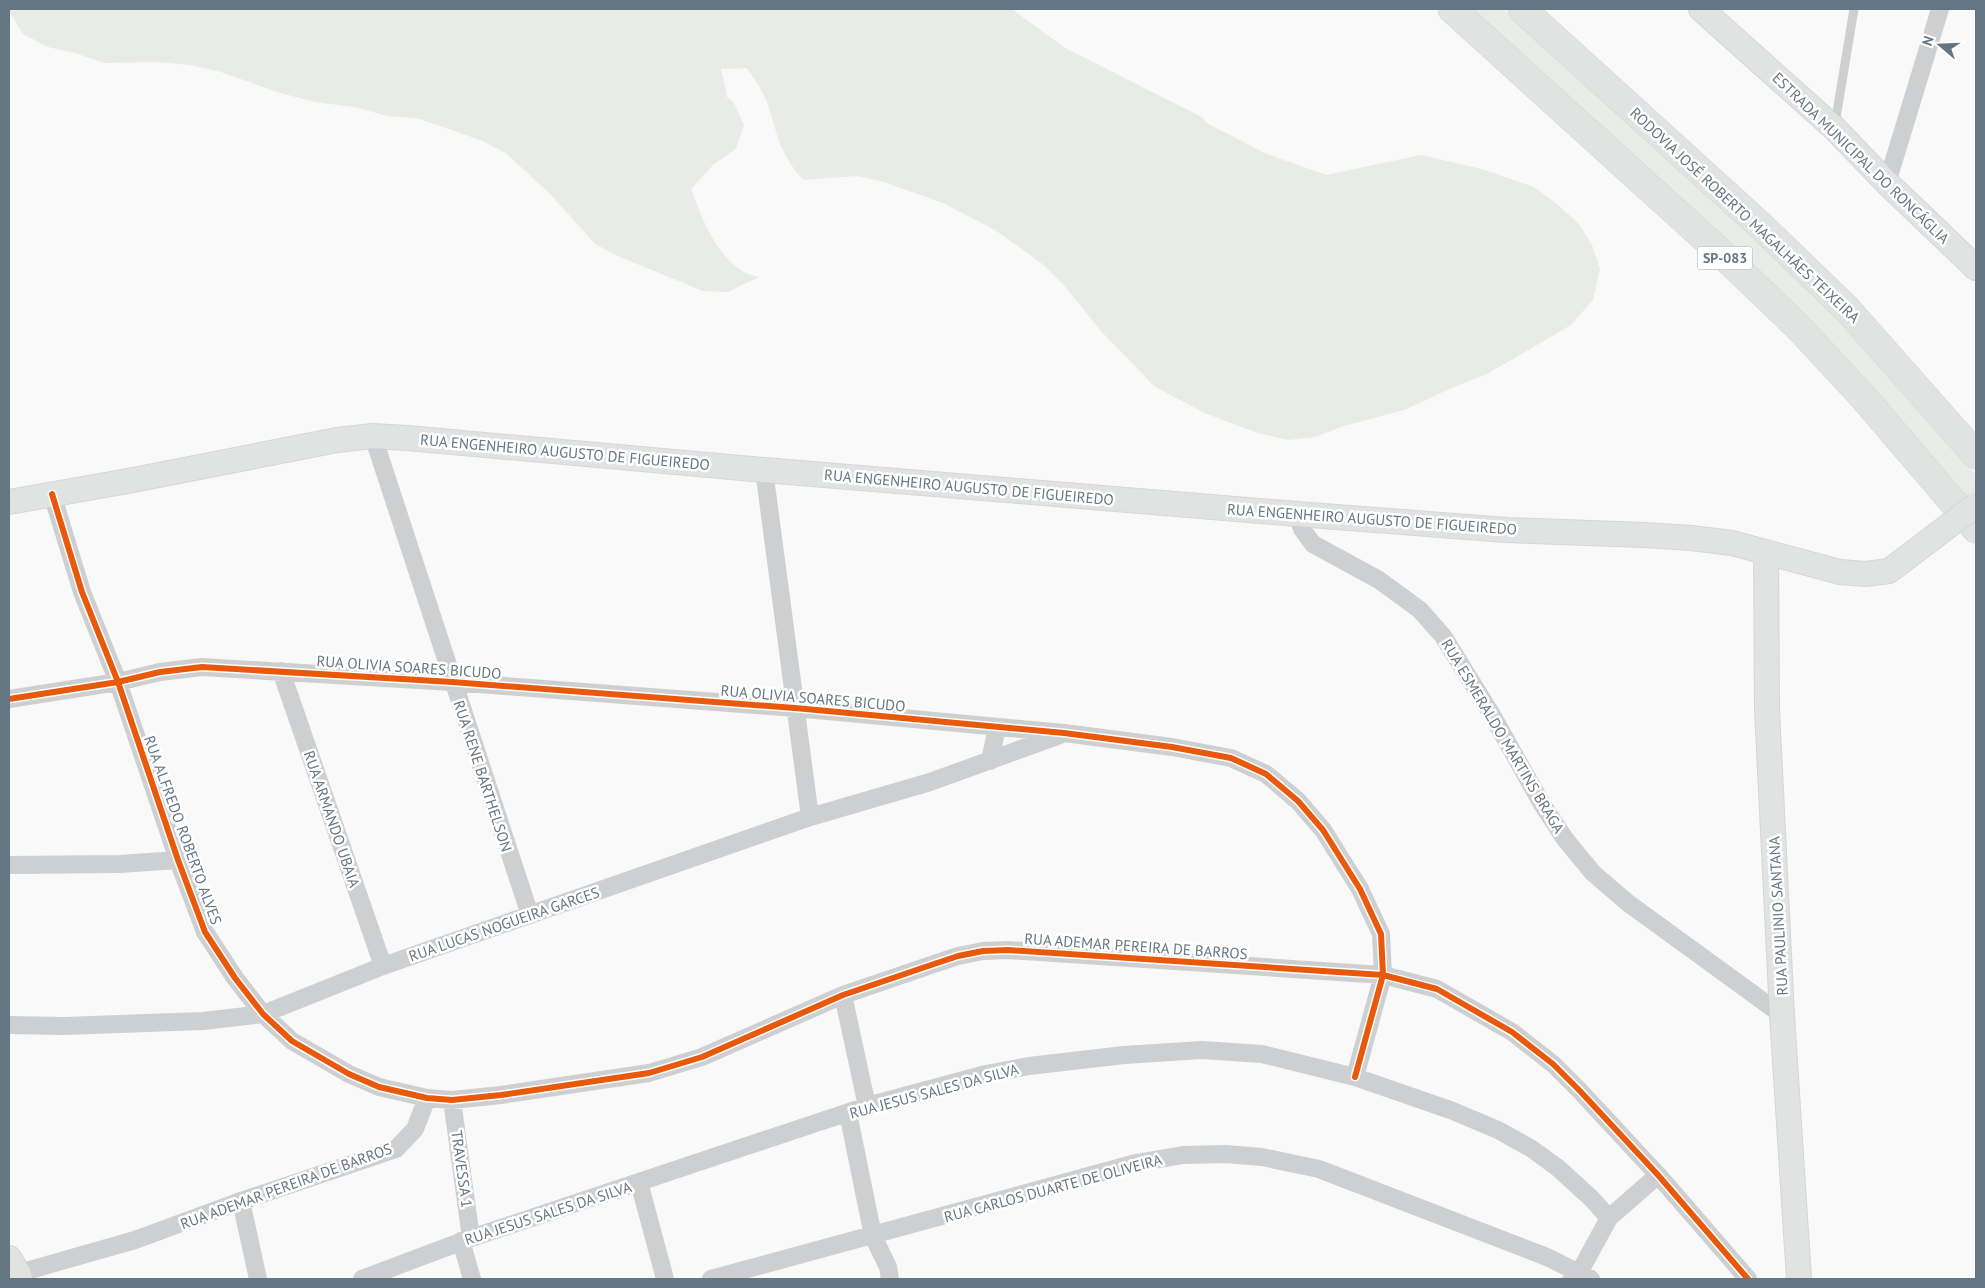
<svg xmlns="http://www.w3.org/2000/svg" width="1985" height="1288" font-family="'PT Sans',sans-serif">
	<rect width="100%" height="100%" fill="#f9f9f9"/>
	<!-- green -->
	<path fill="#e8ebe6" d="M 10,9 L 1012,9 L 1065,48 L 1202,117 L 1208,124 L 1267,154 L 1326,175 L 1421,155 L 1482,169 L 1534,187 L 1557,204 L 1579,224 L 1592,245 L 1600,269 L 1593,300 L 1571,325 L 1487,374 L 1454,387 L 1404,410 L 1344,426 L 1315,437 L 1289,440 L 1258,433 L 1207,414 L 1155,387 L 1100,330 L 1063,284 L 1041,263 L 995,230 L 943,203 L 884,182 L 857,176 L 803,180 C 778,151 778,135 767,102 C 763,90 753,78 747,68 L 721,69 L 727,94 L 726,96 L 734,103 L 744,125 L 736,149 L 714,164 L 691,189 C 702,219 722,272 759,277 L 728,292 L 703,291 L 620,257 L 595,244 L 551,195 L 507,154 L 483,141 L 420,119 L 388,116 L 354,107 L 315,102 L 280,93 L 221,72 L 190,65 L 158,62 L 104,63 L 75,53 L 48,47 L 23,34 L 10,13 Z
		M 1464,9 L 1503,9 L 1726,209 L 1835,316 L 1976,475 L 1976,514 Z"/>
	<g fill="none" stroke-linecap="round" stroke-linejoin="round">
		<!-- secondary casing -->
		<g stroke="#d5d6d7" stroke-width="26">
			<path id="secondary" d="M 1701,9 L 1834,128 L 1887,183 L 1976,268
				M 9,502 L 128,481 L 337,440 L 373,436 L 407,438 L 764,470 L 1297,514 L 1507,530 L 1644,535 L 1691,538 L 1732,543 L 1840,572 L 1866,574 L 1889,571 L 1922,546
				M 1766,552 L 1767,709 L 1782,1015 L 1799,1279
				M 9,1258 L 19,1274 L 20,1279"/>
		</g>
		<!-- highway casing -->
		<g stroke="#d5d6d6" stroke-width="29">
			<path id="highway" d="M 1452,9 L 1721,253 L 1798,327 L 1864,398 L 1976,529
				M 1522,9 L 1761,226 L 1847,309 L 1976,455"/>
		</g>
		<!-- lane -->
		<path stroke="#cecfd0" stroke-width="9" d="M 1835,124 L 1854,9"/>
		<!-- street -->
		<path stroke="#cecfd0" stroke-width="18" d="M 1887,183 L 1940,9
			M 373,436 L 530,915
			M 764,470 L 810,817
			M 52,494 L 82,592 L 118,682 L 178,860 L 205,932 L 235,978 L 263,1014 L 292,1041 L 349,1074 L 379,1087 L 427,1098 L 452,1100 L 501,1095 L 649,1073 L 702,1057 L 843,995 L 934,964 L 958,956 L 983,951 L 1008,950 L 1383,975 L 1437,989 L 1512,1032 L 1553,1064 L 1580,1091 L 1658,1175 L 1748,1279
			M 1297,514 L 1302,529 L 1313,544 L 1379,580 L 1420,610 L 1443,636 L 1492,715 L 1542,804 L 1565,839 L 1593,873 L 1628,903 L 1782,1015
			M 281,671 L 383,966
			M 9,699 L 118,682 L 160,672 L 202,667 L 452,682 L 795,708 L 1064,733 L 1172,747 L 1231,758 L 1266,774 L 1298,801 L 1323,830 L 1360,889 L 1381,934 L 1383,975 L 1355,1077
			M 990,761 L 997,727
			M 9,865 L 120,864 L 178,860
			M 843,995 L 867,1106
			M 9,1025 L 64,1026 L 203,1021 L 263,1014 L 383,966 L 810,817 L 930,782 L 1060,735
			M 452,1100 L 471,1238
			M 848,1113 L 873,1236 L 888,1267 L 890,1279
			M 639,1182 L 665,1279
			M 241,1201 L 258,1279
			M 461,1241 L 472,1279
			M 9,1276 L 135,1240 L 241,1201 L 396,1149 L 415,1129 L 427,1098
			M 362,1279 L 471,1238 L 867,1106 L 986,1074 L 1029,1066 L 1124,1055 L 1202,1050 L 1262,1054 L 1355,1077 L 1453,1111 L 1498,1130 L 1532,1149 L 1558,1168 L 1592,1199 L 1609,1218
			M 711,1279 L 1136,1163 L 1183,1155 L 1226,1154 L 1262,1157 L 1319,1169 L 1547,1257 L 1591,1279
			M 1571,1279 L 1579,1273 L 1609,1218 L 1658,1175"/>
		<!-- secondary -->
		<use href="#secondary" stroke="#e1e2e2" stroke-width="24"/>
		<!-- highway -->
		<use href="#highway" stroke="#e1e2e2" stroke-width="28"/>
		<!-- secondary-bridge casing -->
		<g stroke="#d5d6d7" stroke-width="26" stroke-linecap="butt">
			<path id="secondary-bridge" d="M 1922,546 L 1976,505"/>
		</g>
		<!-- secondary-bridge -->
		<use href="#secondary-bridge" stroke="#e1e2e2" stroke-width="24"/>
		<!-- cycleway casing -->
		<g stroke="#fff" stroke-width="9">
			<path id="cycleway" d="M 52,494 L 82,592 L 118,682 L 178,860 L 205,932 L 235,978 L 263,1014 L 292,1041 L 349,1074 L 379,1087 L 427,1098 L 452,1100 L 501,1095 L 649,1073 L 702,1057 L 843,995 L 934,964 L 958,956 L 983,951 L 1008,950 L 1383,975 L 1437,989 L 1512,1032 L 1553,1064 L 1580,1091 L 1658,1175 L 1748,1279
				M 9,699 L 118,682 L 160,672 L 202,667 L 452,682 L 795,708 L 1064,733 L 1172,747 L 1231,758 L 1266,774 L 1298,801 L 1323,830 L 1360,889 L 1381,934 L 1383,975 L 1355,1077"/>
		</g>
		<!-- cycleway -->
		<use href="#cycleway" stroke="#e8590c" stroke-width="6"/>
	</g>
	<g text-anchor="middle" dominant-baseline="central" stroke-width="5" stroke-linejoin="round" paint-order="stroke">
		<!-- shield labels -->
		<rect fill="#fff" stroke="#939fa8" stroke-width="1" x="1697.5" y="246.5" width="55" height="23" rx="4"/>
		<g font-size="14" font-weight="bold" fill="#657683">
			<text x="1725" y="258">SP-083</text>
		</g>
		<!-- street labels -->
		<g font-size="15" fill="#657683" stroke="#fff">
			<text transform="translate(1861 158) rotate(44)">ESTRADA MUNICIPAL DO RONCÁGLIA</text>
			<text transform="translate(1745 215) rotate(43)">RODOVIA JOSÉ ROBERTO MAGALHÃES TEIXEIRA</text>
			<text transform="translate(565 452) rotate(5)">RUA ENGENHEIRO AUGUSTO DE FIGUEIREDO</text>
			<text transform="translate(969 487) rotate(5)">RUA ENGENHEIRO AUGUSTO DE FIGUEIREDO</text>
			<text transform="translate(1372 519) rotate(4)">RUA ENGENHEIRO AUGUSTO DE FIGUEIREDO</text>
			<text transform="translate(409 667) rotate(4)">RUA OLIVIA SOARES BICUDO</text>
			<text transform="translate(813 698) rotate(5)">RUA OLIVIA SOARES BICUDO</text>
			<text transform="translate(1503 736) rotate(59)">RUA ESMERALDO MARTINS BRAGA</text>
			<text transform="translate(483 776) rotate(72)">RUA RENE BARTHELSON</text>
			<text transform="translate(332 819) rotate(71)">RUA ARMANDO UBAIA</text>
			<text transform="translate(183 830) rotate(70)">RUA ALFREDO ROBERTO ALVES</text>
			<text transform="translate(1778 916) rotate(-93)">RUA PAULINIO SANTANA</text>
			<text transform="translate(504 924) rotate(-19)">RUA LUCAS NOGUEIRA GARCES</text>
			<text transform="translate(1136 946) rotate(4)">RUA ADEMAR PEREIRA DE BARROS</text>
			<text transform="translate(934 1091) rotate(-15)">RUA JESUS SALES DA SILVA</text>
			<text transform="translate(462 1169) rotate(82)">TRAVESSA 1</text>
			<text transform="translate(286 1186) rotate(-20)">RUA ADEMAR PEREIRA DE BARROS</text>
			<text transform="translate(1053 1188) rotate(-15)">RUA CARLOS DUARTE DE OLIVEIRA</text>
			<text transform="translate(548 1213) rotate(-18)">RUA JESUS SALES DA SILVA</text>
		</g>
	</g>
	<!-- border -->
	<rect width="1985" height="1288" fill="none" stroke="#657683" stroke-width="20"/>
	<!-- north arrow -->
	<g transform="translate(1940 45) rotate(289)" stroke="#ffffff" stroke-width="4" paint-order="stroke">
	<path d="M0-4L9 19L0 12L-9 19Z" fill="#657683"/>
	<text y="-8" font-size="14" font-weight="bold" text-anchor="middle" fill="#657683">N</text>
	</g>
</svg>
